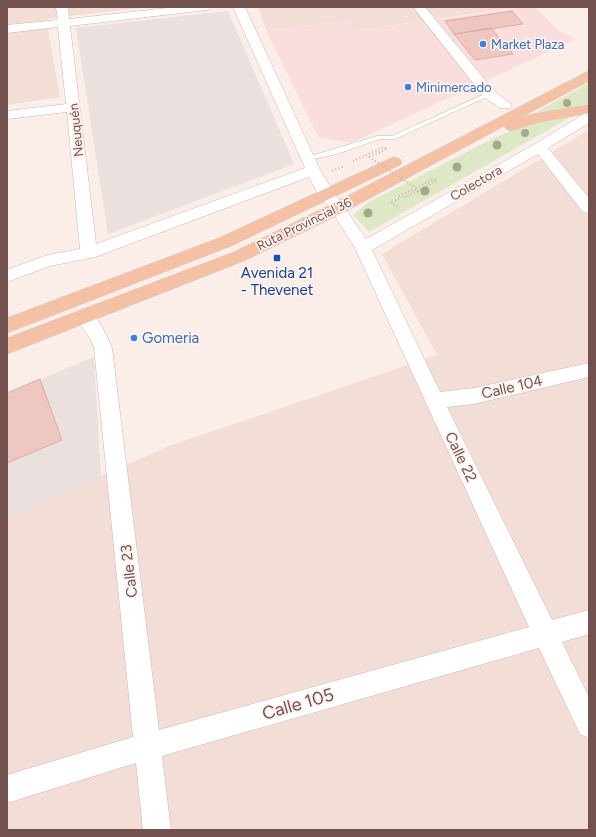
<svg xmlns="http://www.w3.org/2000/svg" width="596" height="837" font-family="Figtree,sans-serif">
	<rect width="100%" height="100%" fill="#fbeee8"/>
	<!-- residential -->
	<path fill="#f2ded7" d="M 7,7 L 147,7 L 46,19 L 60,97 L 7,105 Z
		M 258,7 L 510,7 L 511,8 L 353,31 L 349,21 L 266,30 Z
		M 589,130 L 589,830 L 7,830 L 7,518 L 169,446 L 437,355 L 382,254 Z"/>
	<!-- commercial -->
	<path fill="#fadddd" d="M 510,7 L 535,7 L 558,30 L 576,39 L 351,143 L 318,137 L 266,30 L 349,21 L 353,31 L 511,9 Z"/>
	<!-- industrial -->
	<path fill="#eae0de" d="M 228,11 L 294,164 L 108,234 L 76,28 Z
		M 94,357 L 101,478 L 7,518 L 7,393 Z"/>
	<!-- green -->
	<path fill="#dde8c7" d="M 589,83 L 589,104 L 582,107 L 538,112 L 538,111 Z
		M 574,115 L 369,232 L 353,215 L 369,202 L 494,138 L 521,127 L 549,119 Z"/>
	<!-- building -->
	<path fill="#eec7c1" stroke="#e0aaa3" d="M 512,11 L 523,24 L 454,34 L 445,21 Z
		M 491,28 L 513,54 L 475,60 L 454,34 Z
		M 40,379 L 62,440 L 7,463 L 7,393 Z"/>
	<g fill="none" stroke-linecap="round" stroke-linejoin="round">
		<!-- lane casing -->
		<g stroke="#ceb6b2" stroke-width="1">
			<path id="lane" d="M 489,92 L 492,94 L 491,95 L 395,139 L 380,139 L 337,154 L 308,160 L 304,158 L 377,136 L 392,136 Z"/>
		</g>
		<!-- street casing -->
		<g stroke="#ceb6b2" stroke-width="1">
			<path id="street" d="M 56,7 L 68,7 L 69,19 L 176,7 L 213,7 L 211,9 L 207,10 L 70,26 L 96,244 L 305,168 L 233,7 L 245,7 L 320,170 C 334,194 351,216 366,239 L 535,144 L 584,114 L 589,113 L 589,123 L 548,148 L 589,198 L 589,213 L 583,212 L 538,154 L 372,250 L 440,392 L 474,388 L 589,363 L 589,377 L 474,404 L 447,407 L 552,620 L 589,610 L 589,634 L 562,642 L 589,697 L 589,738 L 580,734 L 539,648 L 162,756 L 171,830 L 143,830 L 136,763 L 7,803 L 7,775 L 133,737 L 94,348 L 90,338 L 75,317 L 78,312 C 82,311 86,310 90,312 C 99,318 108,338 112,348 L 159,730 L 529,627 L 355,248 L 332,211 L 318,194 L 309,177 L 95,257 L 50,266 L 7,282 L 7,270 L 47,255 L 80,249 L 67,112 L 7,119 L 7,111 L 66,104 L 58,27 L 7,33 L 7,25 L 58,20 Z
				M 413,7 L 425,7 L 494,91 L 512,105 L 510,108 L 500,108 L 484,97 Z"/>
		</g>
		<!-- primary casing -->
		<g stroke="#d5cbca" stroke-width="1">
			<path id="primary" d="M 589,71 L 589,81 L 518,119 L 532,114 L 589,105 L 589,113 L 535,123 L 511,131 L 506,129 L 504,126 L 344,212 L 246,260 L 7,354 L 7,338 L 234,252 L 332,204 Z
				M 394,157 L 400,159 L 402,162 L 400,165 L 231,246 L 7,333 L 7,318 L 219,238 Z"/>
		</g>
		<!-- path -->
		<path stroke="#d3aaa4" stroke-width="2" stroke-dasharray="1 2.5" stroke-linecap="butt" d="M 332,171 L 345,166
			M 399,196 L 414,189 L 424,195
			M 391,202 L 400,208
			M 392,202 L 401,197"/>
		<!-- lane -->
		<use href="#lane" fill="#fff" fill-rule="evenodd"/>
		<!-- street -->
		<use href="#street" fill="#fff" fill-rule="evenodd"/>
		<!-- primary -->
		<use href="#primary" fill="#f5c1a5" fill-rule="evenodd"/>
		<!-- path-bridge -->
		<path stroke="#d3aaa4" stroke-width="2" stroke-dasharray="1 2.5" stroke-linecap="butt" d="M 369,157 L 416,188 L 434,179 L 437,181 L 403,198
			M 353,161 L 384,147 L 387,149 L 369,157"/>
	</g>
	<!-- trees -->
	<g fill="#a5aa8d">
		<circle cx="567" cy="103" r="4"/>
		<circle cx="525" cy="133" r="4"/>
		<circle cx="497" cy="145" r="4.5"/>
		<circle cx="457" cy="167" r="4.5"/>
		<circle cx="425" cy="191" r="4.5"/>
		<circle cx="368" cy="213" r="4.5"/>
	</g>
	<!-- markers -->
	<g fill="#3f7fe0" stroke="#fef3ee" stroke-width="1.5">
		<circle cx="483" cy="44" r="4"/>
		<circle cx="408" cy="87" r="4"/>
		<circle cx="134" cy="338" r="4"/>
	</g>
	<rect fill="#1a4fb4" stroke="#fef3ee" stroke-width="1.5" x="273" y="254" width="8" height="8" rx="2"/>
	<g text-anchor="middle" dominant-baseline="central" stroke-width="3.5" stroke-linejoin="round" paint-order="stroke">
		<!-- far-shop labels -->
		<g font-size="13" fill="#366cbe" stroke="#fef3ee" text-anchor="start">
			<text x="491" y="44">Market Plaza</text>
			<text x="416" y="87">Minimercado</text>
		</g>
		<!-- far-street labels -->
		<g font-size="13" fill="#73514e" stroke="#fef3ee">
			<text transform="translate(76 130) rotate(-96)">Neuquén</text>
			<text transform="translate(476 183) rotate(-30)">Colectora</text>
			<text transform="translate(304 224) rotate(-26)">Ruta Provincial 36</text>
		</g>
		<!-- transit labels -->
		<g font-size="15" fill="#164399" stroke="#fef3ee">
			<text x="277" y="273">Avenida 21<tspan x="277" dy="17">- Thevenet</tspan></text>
		</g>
		<!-- shop labels -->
		<g font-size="15" fill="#366cbe" stroke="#fef3ee" text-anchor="start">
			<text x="142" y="338">Gomeria</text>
		</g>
		<!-- street labels -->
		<g font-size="15" fill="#73514e" stroke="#fef3ee">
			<text transform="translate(512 387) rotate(-13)">Calle 104</text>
			<text transform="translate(461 457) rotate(64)">Calle 22</text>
			<text transform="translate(129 571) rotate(-97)">Calle 23</text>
		</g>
		<!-- near-street labels -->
		<g font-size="18" fill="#73514e" stroke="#fef3ee">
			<text transform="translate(298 704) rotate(-16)">Calle 105</text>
		</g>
	</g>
	<!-- border -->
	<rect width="596" height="837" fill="none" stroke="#73514e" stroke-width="16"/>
</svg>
